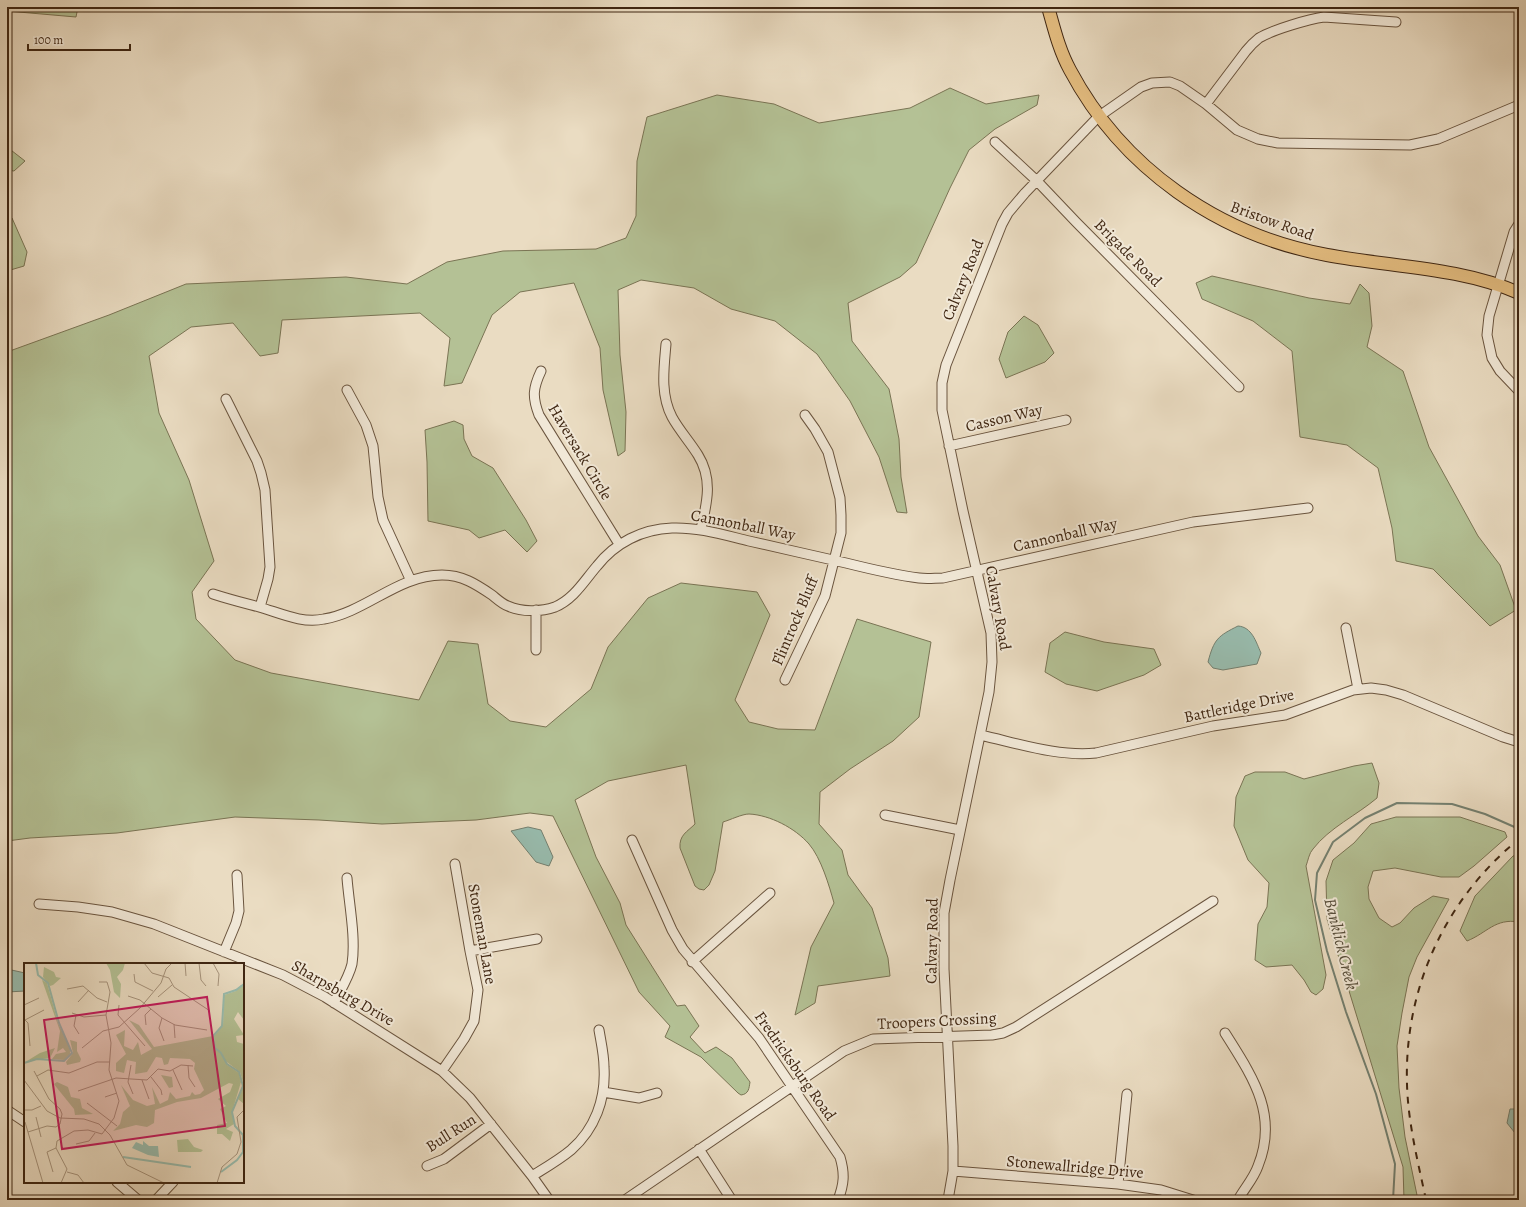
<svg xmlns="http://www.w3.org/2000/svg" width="1526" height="1207" font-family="Alegreya,serif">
	<rect width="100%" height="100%" fill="#eadcc2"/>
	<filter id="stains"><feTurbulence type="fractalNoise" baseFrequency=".005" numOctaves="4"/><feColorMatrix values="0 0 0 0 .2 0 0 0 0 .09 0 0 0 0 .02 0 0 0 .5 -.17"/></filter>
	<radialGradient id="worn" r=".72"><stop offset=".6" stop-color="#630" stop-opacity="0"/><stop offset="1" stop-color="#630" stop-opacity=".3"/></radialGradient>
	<!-- green -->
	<path fill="#b4c195" stroke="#7a7454" d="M 7,7 L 78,7 L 76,17 L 7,11 Z
		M 950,88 L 986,104 L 1039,95 L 1037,105 L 995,129 L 969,150 L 950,188 L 916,263 L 900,277 L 848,303 L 852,341 L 889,389 L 899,439 L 901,477 L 907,513 L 897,512 L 879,457 L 850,401 L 817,354 L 775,321 L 731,309 L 694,288 L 641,280 L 618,290 L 620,355 L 626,412 L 625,451 L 618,456 L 603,390 L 600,348 L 574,283 L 520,292 L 492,315 L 462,383 L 444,386 L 450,338 L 420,313 L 282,320 L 278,353 L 260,356 L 233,323 L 191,327 L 149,356 L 159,413 L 189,480 L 214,561 L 192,592 L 196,619 L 235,660 L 271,673 L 419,700 L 448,641 L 478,644 L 488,704 L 510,721 L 546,727 L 591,689 L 608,647 L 648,598 L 681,583 L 757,592 L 770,615 L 735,700 L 749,722 L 778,729 L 815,730 L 857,619 L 931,642 L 919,717 L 893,741 L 850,769 L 820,792 L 819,824 L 842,850 L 848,875 L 872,908 L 888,958 L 890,976 L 818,986 L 815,1003 L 795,1015 L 811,947 L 834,903 C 829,885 821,858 809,844 C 795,828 770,815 749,814 C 742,814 730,820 723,822 L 715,871 L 709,885 L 704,890 L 699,889 L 695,886 L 680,848 C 679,835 687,832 695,824 L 686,765 L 608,781 L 575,800 L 596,857 L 620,903 L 626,925 L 677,1006 L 685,1005 L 699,1026 L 690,1037 L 705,1053 L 716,1047 L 732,1058 L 750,1082 C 749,1088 749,1094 741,1095 L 738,1093 L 701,1057 L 665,1037 L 670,1026 L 639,992 L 553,816 L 530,813 L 476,820 L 382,824 L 319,820 L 235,817 L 117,833 L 30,838 L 7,841 L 7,352 L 109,315 L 186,284 L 346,277 L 407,284 L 447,262 L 503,251 L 596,249 L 626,238 L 636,216 L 637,161 L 647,117 L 717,95 L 774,104 L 819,123 L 910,108 Z
		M 7,147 L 25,161 L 14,171 L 7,170 Z
		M 7,218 L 12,218 L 27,252 L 24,266 L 7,271 Z
		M 1212,276 L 1309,298 L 1350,304 L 1360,284 L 1369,293 L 1372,326 L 1367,347 L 1403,371 L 1429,447 L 1478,536 L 1500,565 L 1516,610 L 1490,626 L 1433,569 L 1396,561 L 1392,528 L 1378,468 L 1347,445 L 1300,437 L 1292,351 L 1253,321 L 1202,299 L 1196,283 Z
		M 1024,316 L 1038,325 L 1054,353 L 1045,362 L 1006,378 L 999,359 L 1008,332 Z
		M 454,421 L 463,425 L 464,439 L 472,456 L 493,468 L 526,520 L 537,541 L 527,552 L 505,530 L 479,538 L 469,530 L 428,521 L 427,462 L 425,430 Z
		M 1065,632 L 1104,642 L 1154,649 L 1161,665 L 1144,675 L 1097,691 L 1066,684 L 1045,672 L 1050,643 Z
		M 1372,763 L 1379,783 L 1377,798 C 1357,815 1329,828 1313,849 C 1309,853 1308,861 1306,866 L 1326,975 L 1323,989 L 1316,995 L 1311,992 L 1304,980 L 1292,965 L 1266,967 L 1255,960 L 1258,924 L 1267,907 L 1269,883 L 1248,860 L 1234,826 L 1236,797 L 1245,776 L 1255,772 L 1285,772 L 1304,779 L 1354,766 Z
		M 1396,817 L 1460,817 L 1505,832 L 1507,837 L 1474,866 L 1459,877 L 1441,877 L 1395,868 L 1373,871 L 1368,887 L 1369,899 L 1379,918 L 1392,927 L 1400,923 L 1414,908 L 1433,896 L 1449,899 L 1417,957 L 1409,977 L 1402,1013 L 1397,1046 L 1399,1088 L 1405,1137 L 1418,1200 L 1404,1200 L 1403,1167 L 1327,919 L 1326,881 L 1333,860 L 1354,843 L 1371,824 Z
		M 1519,854 L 1519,922 C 1495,918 1487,933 1467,941 L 1460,931 L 1475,896 L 1513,856 Z"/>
	<!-- water -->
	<path fill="#98bcae" stroke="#748070" d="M 1238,626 C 1252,627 1256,642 1261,653 L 1257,664 L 1223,670 L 1213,668 L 1208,662 C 1214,639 1218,636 1238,626 Z
		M 528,827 L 541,830 L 553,857 L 549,866 L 536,862 L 511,831 Z
		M 7,969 L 25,973 L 25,991 L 7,992 Z
		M 1510,1109 L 1519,1109 L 1519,1138 L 1507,1123 Z"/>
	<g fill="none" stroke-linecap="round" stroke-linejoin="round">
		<!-- stream -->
		<path stroke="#748070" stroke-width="2" d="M 1393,1200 L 1395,1164 L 1376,1094 L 1346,1012 L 1327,951 L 1315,900 L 1317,873 L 1333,842 L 1365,818 L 1397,803 L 1452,804 L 1485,814 L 1519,829"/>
		<!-- minor casing -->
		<g stroke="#6a543e" stroke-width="11">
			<path id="minor" d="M 1206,104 L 1246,51 C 1250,46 1254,42 1259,38 C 1272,30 1309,19 1324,17 L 1396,22
				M 995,142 L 1037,181 L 1076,222 L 1239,387
				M 1519,224 L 1514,232 L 1489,316 L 1487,335 L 1492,358 L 1500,371 L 1519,391
				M 666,344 C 664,368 660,394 672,417 C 679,430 690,442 698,455 C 713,479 707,503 701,529
				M 541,371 C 533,388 532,397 539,415 L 619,544
				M 347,390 L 366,425 L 373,446 L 378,497 L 383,520 L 411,581
				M 226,399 L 257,461 L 261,473 L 265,490 L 270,567 L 268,579 L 260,607
				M 949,446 L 1066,420
				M 213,594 C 228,599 244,603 259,607 C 280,613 302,624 324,619 C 366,612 398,575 442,575 C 462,575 476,584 492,595 C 497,599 502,604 508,606 C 521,612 541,612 555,607 C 574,599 584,581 597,566 C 615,543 642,529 672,528 C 698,527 724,535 749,541 C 781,548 814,556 846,563 C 870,569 895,575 919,578 C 927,579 935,578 943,578 L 1193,522 L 1308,508
				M 536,610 L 536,650
				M 1346,628 L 1358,689
				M 785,680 L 825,596 L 841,533 L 841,515 L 840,498 L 828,452 L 815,429 L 805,415
				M 980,735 C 1017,743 1058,757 1096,753 L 1213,726 L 1285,715 L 1353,690 L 1371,688 L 1386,690 L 1403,695 L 1503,737 L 1519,742
				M 885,815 L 960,830
				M 632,840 L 672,930 L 683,949 L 759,1038 L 840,1157 C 845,1174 844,1184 838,1200
				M 39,904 L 78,907 L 112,912 L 154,924 L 283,975 L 325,997 L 442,1071 L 470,1098 L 532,1176 L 549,1200
				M 470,951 L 537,939
				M 224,952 L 236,923 L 239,911 L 237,875
				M 692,962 L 770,893
				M 334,1003 C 340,991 349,977 352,964 C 356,938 349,904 347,878
				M 1225,1033 C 1252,1076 1279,1114 1258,1166 C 1254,1178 1244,1189 1238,1200
				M 442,1071 L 464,1039 L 474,1021 L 478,990 L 470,951 L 455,864
				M 603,1092 L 639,1098 L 657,1093
				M 7,1110 L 25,1122
				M 699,1149 L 731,1199
				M 427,1166 L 444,1159 L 491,1124
				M 953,1171 L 1118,1184 L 1161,1190 L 1193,1200
				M 532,1176 C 545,1168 559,1160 571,1150 C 595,1129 606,1099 604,1067 C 604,1055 601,1042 599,1030
				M 117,1182 L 138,1200
				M 1118,1184 L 1127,1094
				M 156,1200 L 173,1182
				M 625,1200 L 844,1051 L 873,1039 L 992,1035 L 1003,1033 L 1016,1027 L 1213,901
				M 948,1200 L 953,1171 L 953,1146 L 944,969 L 944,913 L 950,880 L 989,692 L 992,662 L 991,633 L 963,511 L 942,410 L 942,383 L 946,365 L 1002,224 L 1008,213 L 1025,193 L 1098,117 L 1141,87 L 1152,83 L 1170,82 L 1180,86 L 1206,104 L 1237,130 L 1258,139 L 1278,143 L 1410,145 L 1438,139 L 1519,105"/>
		</g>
		<!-- major casing -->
		<g stroke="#3f2612" stroke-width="14">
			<path id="major" d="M 1048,7 C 1054,28 1059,50 1070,70 C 1122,168 1218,235 1327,255 C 1391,267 1459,267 1519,293"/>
		</g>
		<!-- minor -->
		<use href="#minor" stroke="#f1e8d7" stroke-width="9"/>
		<!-- major -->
		<use href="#major" stroke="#e5be81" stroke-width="12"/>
		<!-- rail -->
		<path stroke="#3f2612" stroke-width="2" stroke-dasharray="7 7" stroke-linecap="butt" d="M 1426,1200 C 1418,1162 1408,1123 1407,1084 C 1404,989 1445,899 1519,839"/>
	</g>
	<g text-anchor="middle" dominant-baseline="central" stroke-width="4" stroke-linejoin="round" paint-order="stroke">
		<!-- street labels -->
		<g font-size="16" fill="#3f2612" stroke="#f1e8d7">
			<text transform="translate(1272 221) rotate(20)">Bristow Road</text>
			<text transform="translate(1128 253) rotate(45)">Brigade Road</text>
			<text transform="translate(963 280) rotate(-68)">Calvary Road</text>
			<text transform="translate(1004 418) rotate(-13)">Casson Way</text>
			<text transform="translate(580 452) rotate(59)">Haversack Circle</text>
			<text transform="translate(743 525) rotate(11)">Cannonball Way</text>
			<text transform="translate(1065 535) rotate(-13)">Cannonball Way</text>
			<text transform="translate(998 608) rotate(80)">Calvary Road</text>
			<text transform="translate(795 621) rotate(-67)">Flintrock Bluff</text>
			<text transform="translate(1239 706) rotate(-12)">Battleridge Drive</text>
			<text transform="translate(482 934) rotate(80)">Stoneman Lane</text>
			<text transform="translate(932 941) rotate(-89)">Calvary Road</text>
			<text transform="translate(343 993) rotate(30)">Sharpsburg Drive</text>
			<text transform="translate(937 1021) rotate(-3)">Troopers Crossing</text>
			<text transform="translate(795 1066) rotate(55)">Fredricksburg Road</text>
			<text transform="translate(451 1133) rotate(-33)">Bull Run</text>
			<text transform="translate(1075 1167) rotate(5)">Stonewallridge Drive</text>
		</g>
		<!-- water labels -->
		<g font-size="17" font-style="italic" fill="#554c39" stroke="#f1e8d7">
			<text transform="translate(1341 944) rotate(76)">Banklick Creek</text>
		</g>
	</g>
	<!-- overview -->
	<g transform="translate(24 963)">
		<rect width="220" height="220" fill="#eadcc2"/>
		<path d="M 82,0 L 101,0 L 99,7 L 93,14 L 97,21 L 96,35 L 90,29 L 86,7 ZM 20,4 L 30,9 L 32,14 L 37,15 L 29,22 L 26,23 L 19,14 ZM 18,17 L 23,20 L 34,60 L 46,85 L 46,91 L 40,97 L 28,96 L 32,91 L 42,89 L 39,85 L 33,89 L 36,68 ZM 217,22 L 220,22 L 220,57 L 214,49 L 210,56 L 220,72 L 212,73 L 213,79 L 220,81 L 220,141 L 214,136 L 220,122 L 216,109 L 199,96 L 198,90 L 191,85 L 190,73 L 199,63 L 200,32 L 212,28 ZM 105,57 L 115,62 L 130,84 L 189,73 L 190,85 L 197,90 L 203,102 L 215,110 L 217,119 L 208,149 L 210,161 L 202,166 L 209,169 L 206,178 L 198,171 L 193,171 L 193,162 L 203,160 L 196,146 L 202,143 L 194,136 L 206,129 L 209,121 L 205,120 L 177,135 L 153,139 L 131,147 L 130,160 L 123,164 L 112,162 L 89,168 L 96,161 L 99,149 L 106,143 L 97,122 L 109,137 L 123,143 L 131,141 L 128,124 L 136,141 L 144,137 L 146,129 L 152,136 L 166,133 L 168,129 L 171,132 L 176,131 L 180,127 L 170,106 L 171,100 L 166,96 L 146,95 L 144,101 L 140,102 L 138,95 L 132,94 L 123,109 L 111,111 L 112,99 L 103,97 L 100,110 L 92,108 L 92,100 L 102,91 L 92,72 L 101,67 L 100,83 L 109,87 L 114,79 L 117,92 L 128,86 ZM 46,77 L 53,79 L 53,88 L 57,96 L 56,99 L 43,102 L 42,99 L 49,90 ZM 31,85 L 26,95 L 3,98 L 16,90 ZM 137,112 L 148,114 L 149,124 L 145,125 ZM 33,119 L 44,124 L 47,134 L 56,136 L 58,145 L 69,151 L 51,152 L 50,146 L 33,125 L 30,121 ZM 164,176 L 170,184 L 179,187 L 177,189 L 154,189 L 153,177 Z" fill="#b4c195"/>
		<path d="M 119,178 L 125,183 L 134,183 L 135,194 L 124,192 L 108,185 L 112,179 L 119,182 Z" fill="#98bcae"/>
		<path fill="none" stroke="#98bcae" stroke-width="2" d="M 0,100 L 13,96 L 40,98 L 48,90 L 35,60 L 24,20 L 14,12 L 12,0M 99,194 L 167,204M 197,209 L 213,197 L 219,189 L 219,172 L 211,163 L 208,149 L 219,123 L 215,109 L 203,101 L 197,90 L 191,85 L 189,73 L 198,63 L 200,31 L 212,27 L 220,21"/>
		<path fill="none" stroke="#a6937c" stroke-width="1" d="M 120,0 L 128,10 L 145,15 L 150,24 L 186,48M 161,0 L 162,13M 175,0 L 177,17 L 182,23M 189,0 L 195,11 L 194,23M 110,11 L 111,19 L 129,28M 43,26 L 59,23 L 73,35 L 83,39M 104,33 L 116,37 L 138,55 L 151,62 L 183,67M 134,34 L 148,22M 54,39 L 65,27M 0,42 L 15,35M 95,42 L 94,52 L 121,83M 48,50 L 60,54 L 82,52M 52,52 L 50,63 L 55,71M 138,55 L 135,65 L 140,78M 0,56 L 4,60 L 6,83M 1,57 L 20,47M 150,61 L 151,75M 122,62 L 121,52 L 127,46M 58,85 L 79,68 L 95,64 L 116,45 L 137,20 L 142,6 L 148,0M 107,102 L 104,119 L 109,131M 164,102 L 165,115 L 171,124M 149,107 L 158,127M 13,113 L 24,107 L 45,110 L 73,99 L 86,99M 127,114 L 137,127 L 138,132M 0,117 L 23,148 L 36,155 L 60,156 L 75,161 L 86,172 L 103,202 L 140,220M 118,117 L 125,136M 54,128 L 92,115 L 123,117 L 134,106 L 146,108 L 157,102 L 169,103M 81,134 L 93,130M 63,140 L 93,163M 0,147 L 8,147 L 17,143M 12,154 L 17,174M 1,159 L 19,220M 4,169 L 23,163 L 32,164 L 36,161 L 38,151 L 36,146 L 25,136 L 10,108M 52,181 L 65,178 L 71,170M 29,209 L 23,189 L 32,185M 43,209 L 54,212 L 60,220M 37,220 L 43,206 L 32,185 L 33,178 L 50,168 L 64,167 L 78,171 L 90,155 L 95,138 L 85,107 L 87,80 L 82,52 L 86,29 L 83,19 L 75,19M 193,220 L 198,204 L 213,191 L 217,179 L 213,154 L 220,147"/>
		<path fill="#c2185b" fill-opacity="0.15" stroke="#c2185b" stroke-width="2" d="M 183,34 L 201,163 L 38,186 L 20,57 Z"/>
		<rect width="220" height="220" fill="none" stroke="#3f2612" stroke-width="2"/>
	</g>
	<!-- margin -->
	<rect width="1526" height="1207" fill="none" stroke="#eadcc2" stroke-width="24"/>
	<rect x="8" y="8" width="1510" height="1191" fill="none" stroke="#3f2612" stroke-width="2"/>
	<rect x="12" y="12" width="1502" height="1183" fill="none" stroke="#3f2612"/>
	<!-- scale -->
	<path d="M28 44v6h102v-6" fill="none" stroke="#3f2612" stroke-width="2"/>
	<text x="34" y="44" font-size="12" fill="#3f2612" stroke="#f1e8d7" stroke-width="3" paint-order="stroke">100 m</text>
	<rect width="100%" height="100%" filter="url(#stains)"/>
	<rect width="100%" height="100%" fill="url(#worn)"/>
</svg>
